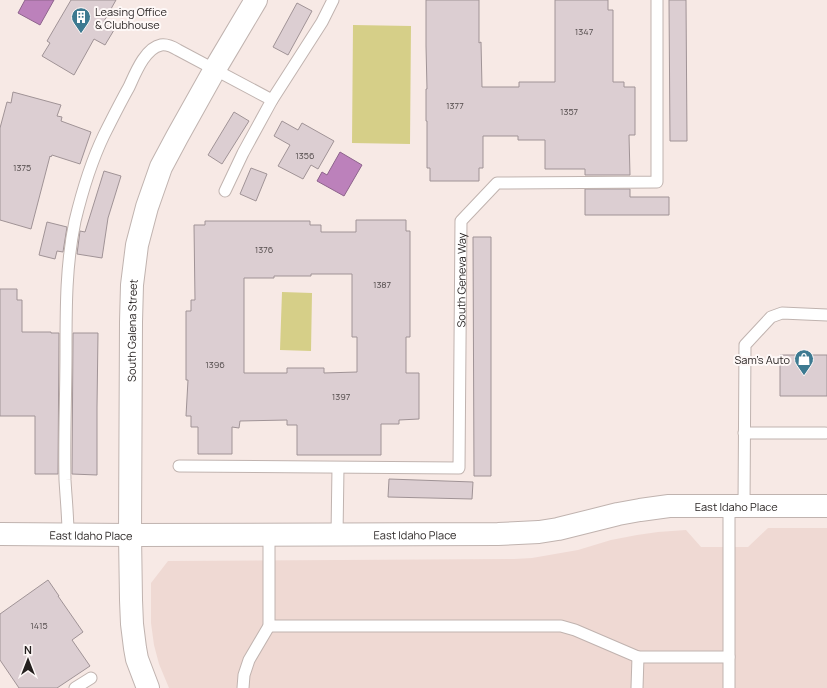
<svg xmlns="http://www.w3.org/2000/svg" width="827" height="688" font-family="Manrope,sans-serif">
	<rect width="100%" height="100%" fill="#f7e9e5"/>
	<!-- built -->
	<path fill="#efd9d3" d="M 768,528 L 827,528 L 827,688 L 169,688 L 159,664 L 154,645 L 151,623 L 151,583 L 168,561 L 514,559 L 532,558 L 578,550 L 611,540 L 637,535 L 658,532 L 686,530 L 701,547 L 748,547 Z"/>
	<!-- green -->
	<path fill="#d6cf88" d="M 353,25 L 411,26 L 410,144 L 352,143 Z
		M 282,292 L 312,293 L 311,351 L 280,350 Z"/>
	<!-- water -->
	<path fill="#bc81bb" stroke="#8e648c" d="M 25,0 L 54,0 L 40,25 L 18,13 Z
		M 340,152 L 362,165 L 344,196 L 317,181 L 322,172 L 327,175 Z"/>
	<!-- building -->
	<path fill="#dcced2" stroke="#a09396" fill-rule="evenodd" d="M 71,0 L 116,0 L 103,23 L 114,30 L 105,45 L 94,39 L 74,75 L 42,56 L 50,43 L 47,41 Z
		M 426,0 L 479,0 L 479,43 L 481,42 L 482,87 L 519,87 L 519,82 L 555,82 L 555,0 L 608,0 L 608,10 L 613,10 L 613,82 L 624,82 L 624,87 L 635,87 L 635,135 L 629,135 L 630,175 L 585,175 L 585,169 L 545,169 L 545,140 L 518,140 L 518,136 L 483,136 L 483,168 L 479,168 L 479,181 L 430,181 L 430,168 L 427,168 L 427,121 L 426,121 L 426,89 L 427,89 L 426,46 Z
		M 669,0 L 686,0 L 687,141 L 670,141 Z
		M 297,3 L 312,11 L 288,55 L 273,47 Z
		M 13,92 L 61,105 L 57,116 L 62,117 L 61,121 L 91,132 L 80,164 L 52,155 L 51,157 L 50,156 L 31,229 L 0,220 L 0,128 L 7,102 L 11,103 Z
		M 234,112 L 249,121 L 222,164 L 208,155 Z
		M 282,121 L 298,130 L 302,123 L 334,141 L 318,169 L 311,165 L 303,179 L 278,166 L 290,145 L 274,136 Z
		M 251,168 L 267,174 L 256,201 L 240,194 Z
		M 104,171 L 121,176 L 108,218 L 102,258 L 77,254 L 80,231 L 85,232 Z
		M 585,189 L 630,189 L 630,197 L 669,197 L 669,215 L 585,215 Z
		M 356,220 L 406,220 L 406,231 L 410,231 L 410,337 L 406,337 L 406,373 L 419,373 L 419,419 L 399,420 L 399,424 L 381,424 L 381,455 L 297,455 L 297,425 L 287,425 L 287,420 L 240,421 L 239,428 L 232,427 L 232,454 L 198,454 L 198,427 L 191,427 L 191,416 L 186,416 L 188,380 L 186,380 L 186,311 L 191,311 L 191,300 L 195,300 L 194,225 L 205,225 L 205,221 L 310,221 L 310,225 L 321,225 L 321,232 L 356,232 ZM 311,274 L 352,274 L 352,337 L 357,337 L 357,372 L 324,373 L 324,368 L 287,368 L 287,373 L 244,373 L 244,278 L 274,278 L 274,276 L 311,276 Z
		M 47,222 L 67,227 L 63,252 L 57,251 L 55,259 L 39,255 Z
		M 473,237 L 491,237 L 491,476 L 474,476 Z
		M 0,289 L 17,289 L 17,300 L 22,300 L 22,332 L 51,332 L 51,333 L 59,333 L 58,474 L 35,474 L 35,416 L 0,416 Z
		M 73,333 L 98,333 L 97,407 L 97,475 L 72,474 Z
		M 780,355 L 827,355 L 827,396 L 780,396 Z
		M 389,479 L 473,482 L 472,499 L 388,497 Z
		M 48,580 L 59,596 L 58,596 L 83,632 L 72,640 L 90,666 L 57,688 L 19,688 L 0,660 L 0,614 Z"/>
	<g fill="none" stroke-linecap="round" stroke-linejoin="round">
		<!-- service casing -->
		<g stroke="#c0b3af" stroke-width="13">
			<g id="service">
				<path d="M 225,191 L 243,153 L 272,100 L 322,22 L 333,0"/>
				<path d="M 744,433 L 825,433"/>
				<path id="s1" d="M 179,466 L 459,468 L 461,221 L 497,183 L 657,182 L 657,0"/>
				<path d="M 729,506 L 729,688"/>
				<path d="M 744,506 L 745,345 L 771,317 L 782,313 L 827,315"/>
				<path d="M 68,534 C 68,516 66,498 65,480 C 64,437 66,394 66,350 C 66,307 66,264 75,221 C 82,192 91,162 104,135 C 112,119 120,103 129,87 C 135,74 145,48 161,45 C 167,44 173,47 178,50 L 272,100"/>
				<path d="M 337,535 L 338,468"/>
				<path d="M 269,626 L 561,626 L 575,630 L 638,657"/>
				<path d="M 75,688 L 91,678"/>
				<path d="M 243,688 L 244,675 L 249,660 L 269,626 L 269,535"/>
				<path d="M 637,688 L 638,657 L 729,657"/>
			</g>
		</g>
		<!-- minor casing -->
		<g stroke="#c0b3af" stroke-width="24">
			<g id="minor">
				<path id="s2" d="M 148,688 L 137,659 L 135,648 L 132,624 L 131,600 L 130,535 L 131,322 L 132,285 L 137,245 L 147,207 L 161,167 L 177,137 L 215,69 L 256,0"/>
			</g>
		</g>
		<!-- tertiary casing -->
		<g stroke="#c0b3af" stroke-width="24">
			<g id="tertiary">
				<path id="s3" d="M 0,534 L 130,535 L 498,534 L 539,532 L 558,529 L 618,514 L 640,510 L 669,506 L 827,506"/>
			</g>
		</g>
		<!-- service -->
		<use href="#service" stroke="#fff" stroke-width="11"/>
		<!-- minor -->
		<use href="#minor" stroke="#fff" stroke-width="22"/>
		<!-- tertiary -->
		<use href="#tertiary" stroke="#fff" stroke-width="22"/>
	</g>
	<!-- icons -->
	<defs>
		<g id="building-pin" transform="scale(1)"><path d="M0 17L-7.5 6A9.5 9.5 0 1 1 7.5 6Z" fill="#3d7a91" stroke="#fef8f7"/><path d="M-4-6H4V6H1V3H-1V6H-4ZM-2.5-4.3h1.7v1.8h-1.7ZM.8-4.3h1.7v1.8H.8ZM-2.5-1h1.7V.8h-1.7ZM.8-1h1.7V.8H.8Z" fill="#fff"/></g>
		<g id="shop-pin" transform="scale(1)"><path d="M0 17L-7.5 6A9.5 9.5 0 1 1 7.5 6Z" fill="#3d7a91" stroke="#fef8f7"/><path d="M-5-2.5h2.3a2.7 3.5 0 0 1 5.4 0H5L5.5 6h-11ZM-1.5-2.5h3a1.5 2.3 0 0 0-3 0Z" fill="#fff"/></g>
	</defs>
	<g fill-rule="evenodd">
		<use href="#building-pin" x="81" y="17"/>
		<use href="#shop-pin" x="804" y="359"/>
	</g>
	<g text-anchor="middle" dominant-baseline="central" stroke-width="4" stroke-linejoin="round" paint-order="stroke">
		<!-- number labels -->
		<g font-size="9" fill="#524b4b">
			<text x="584" y="31">1347</text>
			<text x="455" y="105">1377</text>
			<text x="569" y="111">1357</text>
			<text x="305" y="155">1356</text>
			<text x="22" y="167">1375</text>
			<text x="264" y="249">1376</text>
			<text x="382" y="284">1387</text>
			<text x="215" y="364">1396</text>
			<text x="341" y="396">1397</text>
			<text x="39" y="625">1415</text>
		</g>
		<!-- poi labels -->
		<g font-size="11" fill="#241f1e" stroke="#fef8f7" text-anchor="start">
			<text x="95" y="11">Leasing Office<tspan x="95" dy="13">&amp; Clubhouse</tspan></text>
			<text x="790" y="359" text-anchor="end">Sam's Auto</text>
		</g>
		<!-- street labels -->
		<g font-size="11" fill="#241f1e" stroke="#fef8f7">
			<text stroke="none"><textPath href="#s1" startOffset="468">South Geneva Way</textPath></text>
			<text stroke="none"><textPath href="#s2" startOffset="360">South Galena Street</textPath></text>
			<text stroke="none"><textPath href="#s3" startOffset="739">East Idaho Place</textPath></text>
			<text stroke="none"><textPath href="#s3" startOffset="91">East Idaho Place</textPath></text>
			<text stroke="none"><textPath href="#s3" startOffset="415">East Idaho Place</textPath></text>
		</g>
	</g>
	<!-- north arrow -->
	<g transform="translate(28 660)" stroke="#fef8f7" stroke-width="3" paint-order="stroke">
	<path d="M0-3L7 15L0 10L-7 15Z" fill="#241f1e"/>
	<text y="-6" font-size="11" font-weight="bold" text-anchor="middle" fill="#241f1e">N</text>
	</g>
</svg>
